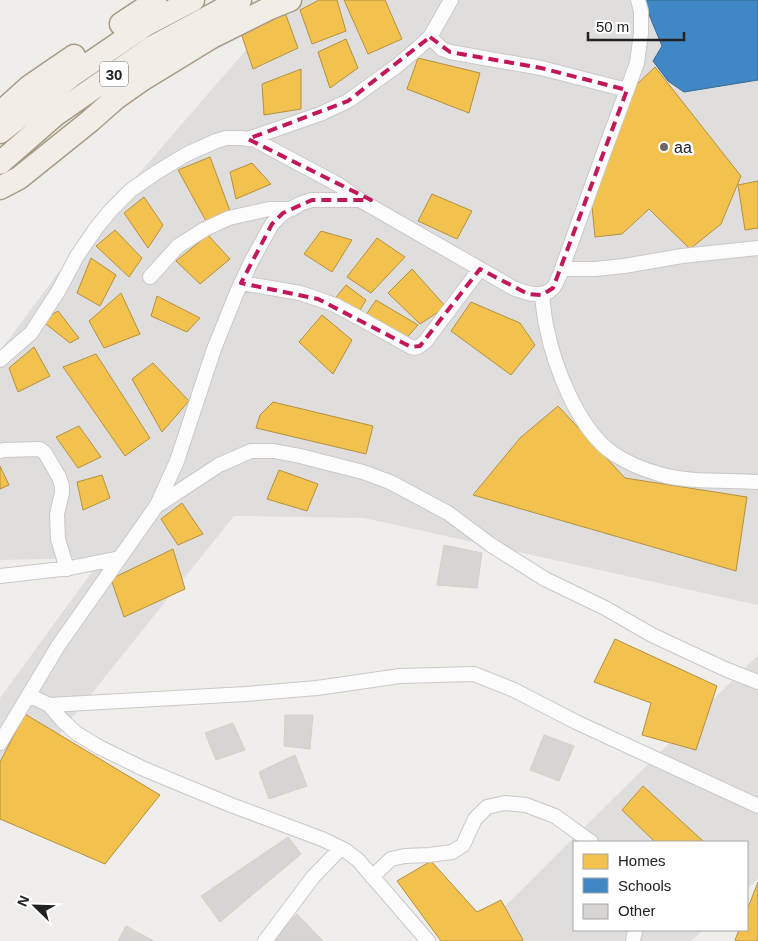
<svg xmlns="http://www.w3.org/2000/svg" width="758" height="941" font-family="Arial,sans-serif">
	<rect width="100%" height="100%" fill="#f0eeeb"/>
	<!-- residential -->
	<path fill="#dfdedc" d="M 298,0 L 758,0 L 758,605 L 364,518 L 234,516 L 0,808 L 0,698 L 102,558 L 0,560 L 0,351 L 90,230 L 260,34 Z
		M 758,655 L 758,879 L 747,889 L 747,842 L 574,842 L 574,930 L 703,930 L 691,941 L 470,941 Z"/>
	<!-- homes -->
	<path fill="#f2c14e" stroke="#b49141" d="M 319,0 L 337,0 L 346,31 L 312,44 L 300,10 Z
		M 344,0 L 385,0 L 402,39 L 368,54 Z
		M 283,7 L 298,48 L 253,69 L 241,33 Z
		M 346,39 L 358,68 L 330,88 L 318,52 Z
		M 418,58 L 480,73 L 469,113 L 407,89 Z
		M 655,67 L 741,176 L 721,224 L 690,249 L 649,209 L 622,234 L 595,237 L 592,206 L 633,88 Z
		M 301,69 L 301,109 L 264,115 L 262,84 Z
		M 210,157 L 230,211 L 206,221 L 178,170 Z
		M 252,163 L 271,184 L 236,199 L 230,172 Z
		M 758,181 L 758,228 L 745,230 L 738,185 Z
		M 432,194 L 472,211 L 457,239 L 418,221 Z
		M 144,197 L 163,225 L 148,248 L 124,213 Z
		M 115,230 L 142,258 L 129,277 L 96,246 Z
		M 321,231 L 352,240 L 332,272 L 304,254 Z
		M 208,235 L 230,259 L 200,284 L 176,261 Z
		M 377,238 L 405,257 L 371,293 L 347,277 Z
		M 91,258 L 116,275 L 100,306 L 77,293 Z
		M 412,269 L 446,307 L 420,324 L 388,293 Z
		M 346,285 L 366,300 L 357,315 L 332,302 Z
		M 121,293 L 140,334 L 104,348 L 89,321 Z
		M 157,296 L 200,318 L 187,332 L 151,316 Z
		M 376,300 L 418,325 L 404,341 L 366,315 Z
		M 471,302 L 520,323 L 535,345 L 511,375 L 451,331 Z
		M 58,311 L 79,338 L 70,343 L 42,321 Z
		M 322,315 L 352,340 L 333,374 L 299,342 Z
		M 34,347 L 50,376 L 18,392 L 9,368 Z
		M 96,354 L 150,438 L 125,456 L 63,367 Z
		M 153,363 L 189,401 L 162,432 L 132,379 Z
		M 273,402 L 373,426 L 366,454 L 256,428 L 260,415 Z
		M 558,406 L 625,478 L 747,497 L 736,571 L 473,495 L 520,438 Z
		M 79,426 L 101,457 L 78,468 L 56,437 Z
		M 0,466 L 9,485 L 0,489 Z
		M 279,470 L 318,484 L 307,511 L 267,499 Z
		M 102,475 L 110,498 L 83,510 L 77,482 Z
		M 182,503 L 203,534 L 178,545 L 161,519 Z
		M 173,549 L 185,589 L 124,617 L 111,579 Z
		M 615,639 L 717,686 L 696,750 L 642,735 L 651,703 L 594,682 Z
		M 25,714 L 160,795 L 105,864 L 0,819 L 0,762 Z
		M 643,786 L 704,842 L 655,842 L 622,810 Z
		M 431,861 L 477,912 L 501,900 L 523,940 L 522,941 L 441,941 L 397,881 Z
		M 758,882 L 758,941 L 738,941 L 735,940 L 739,930 L 747,930 L 747,910 Z"/>
	<!-- schools -->
	<path fill="#3f88c5" stroke="#366994" d="M 643,0 L 758,0 L 758,80 L 684,92 L 668,81 L 653,61 L 662,46 Z"/>
	<!-- building -->
	<path fill="#d7d4d2" stroke="#d3d0cc" d="M 444,545 L 482,553 L 477,588 L 437,585 Z
		M 285,715 L 313,715 L 310,749 L 284,746 Z
		M 233,723 L 245,750 L 216,760 L 205,733 Z
		M 544,735 L 574,746 L 559,781 L 530,770 Z
		M 295,755 L 307,786 L 269,799 L 259,772 Z
		M 288,837 L 301,854 L 220,922 L 201,896 Z
		M 297,914 L 323,941 L 272,941 Z
		M 126,926 L 154,941 L 118,941 Z"/>
	<g fill="none" stroke-linecap="round" stroke-linejoin="round">
		<!-- minor casing -->
		<g stroke="#c9c8c7" stroke-width="16">
			<path id="minor" d="M 430,37 L 442,49 L 450,52 L 541,68 L 627,90
				M 248,139 L 320,114 L 348,101 L 394,68 L 417,49 L 430,37 L 451,0
				M 562,269 L 595,269 L 624,266 L 682,256 L 758,248
				M 150,277 L 178,246 L 205,229 L 229,218 L 269,209 L 292,209
				M 241,283 L 300,293 L 318,299 L 335,305 L 363,320 L 411,347 C 417,349 420,346 425,342 L 480,269
				M 542,295 C 543,304 544,315 546,325 C 554,366 578,430 614,454 C 626,462 645,470 659,474 C 688,483 728,480 758,482
				M 0,360 L 31,333 L 59,290 L 77,256 L 97,227 L 111,210 L 131,190 L 157,172 L 187,154 L 216,141 L 226,138 L 241,138 L 255,140 L 339,185 L 360,200
				M 0,451 L 4,450 L 40,449 L 45,453 L 59,477 L 62,486 L 62,493 L 57,514 L 58,539 L 67,569
				M 158,505 L 219,465 L 251,451 L 274,451 L 300,456 L 363,472 L 390,482 L 448,513 L 491,545 L 545,579 L 605,608 L 652,635 L 725,669 L 758,682
				M 0,576 L 70,568 L 120,558
				M 29,695 L 49,705 L 62,720 L 76,733 L 99,747 L 144,769 L 231,805 L 322,839 L 345,850 L 358,860 L 428,941
				M 49,705 L 246,694 L 317,688 L 400,676 L 474,674 L 514,690 L 576,722 L 758,806
				M 0,743 L 58,646 L 157,505 L 177,461 L 214,349 L 237,292 L 252,260 L 272,224 L 283,213 L 302,203 L 312,200 L 360,200 L 515,289 C 527,293 542,299 553,288 C 556,285 558,278 560,274 L 604,152 L 637,63 L 641,33 L 641,11 L 638,0
				M 372,877 L 391,859 L 405,856 L 429,855 L 452,852 L 463,845 L 475,819 L 487,807 L 505,803 L 526,805 L 555,816 L 591,842
				M 265,941 L 313,877 L 341,848
				M 633,941 L 635,930"/>
		</g>
		<!-- primary casing -->
		<g stroke="#a79c86" stroke-width="25">
			<path id="primary" d="M 121,24 L 145,8 L 155,0
				M 0,113 L 30,86 L 74,56
				M 0,132 L 71,76 L 147,24 L 193,0
				M 0,163 L 55,115 L 151,48 L 240,0
				M 0,188 L 19,178 L 90,121 L 116,98 L 143,79 L 210,38 L 270,8 L 290,0"/>
		</g>
		<!-- minor -->
		<use href="#minor" stroke="#fdfcfc" stroke-width="14"/>
		<!-- primary -->
		<use href="#primary" stroke="#f3ede7" stroke-width="22"/>
	</g>
	<!-- marked area -->
	<path fill="none" stroke="#c2185b" stroke-width="4" stroke-dasharray="10 6" stroke-linejoin="round" d="M 430,37 L 450,52 L 541,68 L 627,90 L 553,288 L 542,295 L 528,294 L 480,269 L 420,346 L 411,347 L 318,299 L 241,283 L 272,224 L 283,213 L 312,200 L 371,200 L 248,139 L 348,101 Z"/>
	<!-- markers -->
	<circle fill="#6a6968" stroke="#fff" stroke-width="2" cx="664" cy="147" r="5"/>
	<g text-anchor="middle" dominant-baseline="central" stroke-width="5" stroke-linejoin="round" paint-order="stroke">
		<!-- shield labels -->
		<rect fill="#fff" stroke="#646464" stroke-width="1" x="100" y="61.5" width="28" height="25" rx="4"/>
		<g font-size="15" font-weight="bold" fill="#222">
			<text x="114" y="74">30</text>
		</g>
		<!-- poi labels -->
		<g font-size="16" fill="#222" stroke="#fff" text-anchor="start">
			<text x="674" y="147">aa</text>
		</g>
	</g>
	<!-- legend -->
	<rect x="573" y="841" width="175" height="90" fill="#ffffff" stroke="#a7a7a7"/>
	<rect x="583" y="854" width="25" height="15" fill="#f2c14e" stroke="#a7a7a7"/>
	<text x="618" y="866" font-size="15" fill="#222222">Homes</text>
	<rect x="583" y="878" width="25" height="15" fill="#3f88c5" stroke="#a7a7a7"/>
	<text x="618" y="891" font-size="15" fill="#222222">Schools</text>
	<rect x="583" y="904" width="25" height="15" fill="#d7d4d2" stroke="#a7a7a7"/>
	<text x="618" y="916" font-size="15" fill="#222222">Other</text>
	<!-- north arrow -->
	<g transform="translate(35 906) rotate(293)" stroke="#ffffff" stroke-width="4" paint-order="stroke">
	<path d="M0-4L9 19L0 12L-9 19Z" fill="#222222"/>
	<text y="-8" font-size="14" font-weight="bold" text-anchor="middle" fill="#222222">N</text>
	</g>
	<!-- scale -->
	<path d="M588 32v8h96v-8" fill="none" stroke="#222222" stroke-width="2.5"/>
	<text x="596" y="32" font-size="15" fill="#222222" stroke="#ffffff" stroke-width="4" paint-order="stroke">50 m</text>
</svg>
